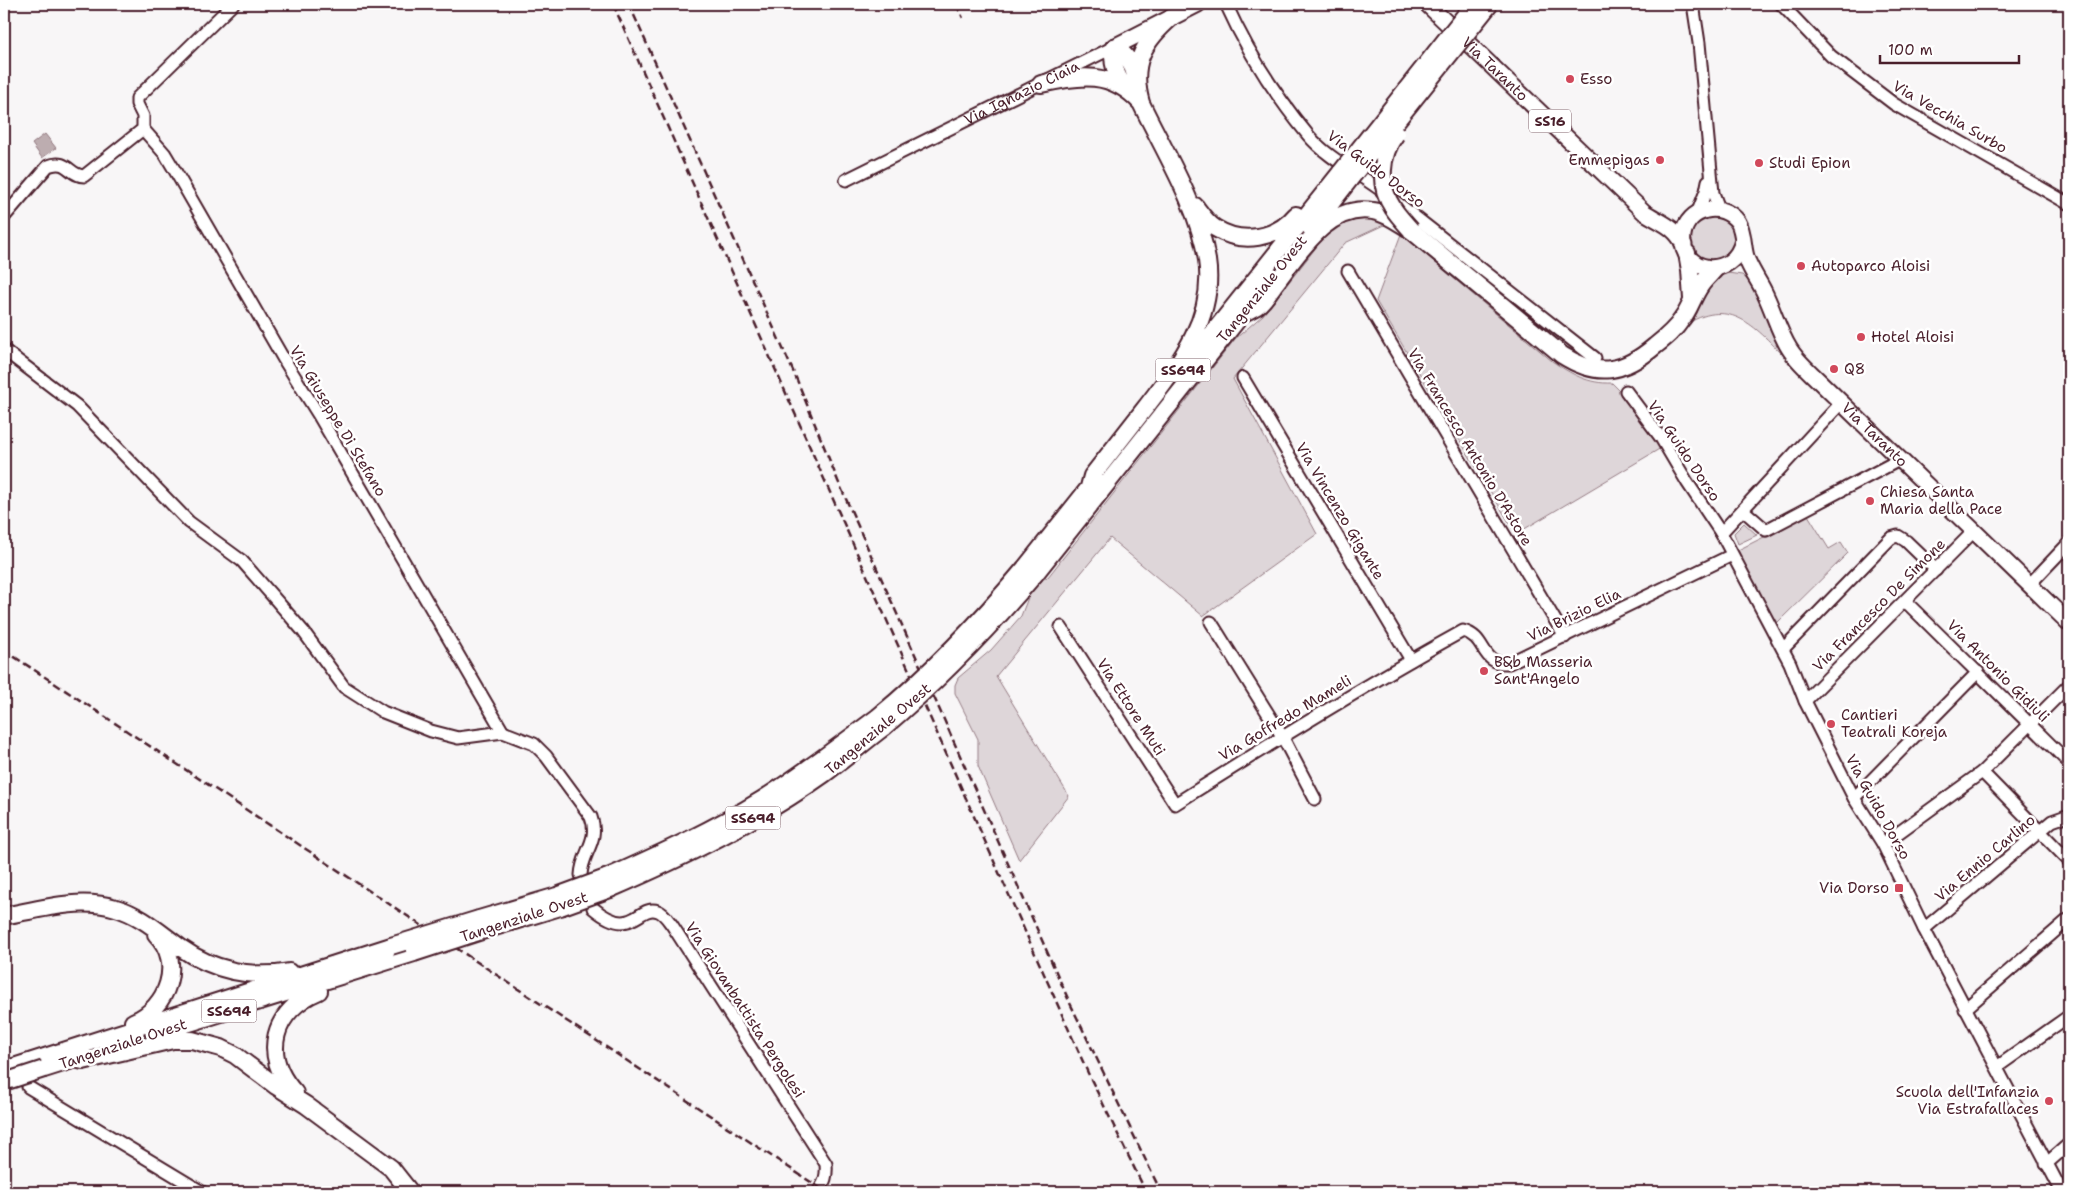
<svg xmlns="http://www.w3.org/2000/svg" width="2073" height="1196" font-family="'Shantell Sans',sans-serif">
	<rect width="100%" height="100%" fill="#f8f6f7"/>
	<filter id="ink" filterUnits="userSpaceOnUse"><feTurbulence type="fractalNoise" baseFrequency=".02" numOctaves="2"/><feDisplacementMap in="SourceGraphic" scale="10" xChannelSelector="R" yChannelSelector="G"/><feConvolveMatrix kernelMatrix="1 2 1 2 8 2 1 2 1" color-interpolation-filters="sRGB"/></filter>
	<g filter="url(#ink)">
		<!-- green -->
		<path fill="#ded6d9" stroke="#947a82" d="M1691 238a22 22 0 1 1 44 0a22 22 0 1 1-44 0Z
			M 1353,218 L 1370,218 L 1386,224 L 1345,243 L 1233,379 L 1317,534 L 1203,616 L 1110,538 L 996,676 L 1069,796 L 1019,860 L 978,766 L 978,739 L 955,693 L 955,685 L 958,678 L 991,650 L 1021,616 L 1029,595 L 1043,579 L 1048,577 L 1235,339 L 1263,315 L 1325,236 L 1339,224 Z
			M 1401,234 L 1552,361 C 1571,374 1588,384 1612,383 L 1622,393 L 1661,448 L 1516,534 L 1376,301 Z
			M 1728,273 L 1742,275 L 1754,286 L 1785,357 C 1758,330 1733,299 1692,321 L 1697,313 L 1703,295 L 1715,277 Z
			M 1808,515 L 1829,549 L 1841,542 L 1848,553 L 1776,624 L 1736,551 Z
			M 1744,523 L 1757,535 L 1738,544 L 1734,533 Z"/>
		<!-- water -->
		<path fill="#bdadb0" stroke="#8f747b" d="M 45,134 L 56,148 L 42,158 L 32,144 Z"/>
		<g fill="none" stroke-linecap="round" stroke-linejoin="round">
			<!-- minor casing -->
			<g stroke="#4a1f2b" stroke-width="15">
				<g id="minor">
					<path d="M 1226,4 C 1247,51 1275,95 1308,135 C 1329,160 1361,174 1386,194 C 1456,249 1526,304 1595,358"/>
					<path d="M 1693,4 L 1699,43 L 1713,193 L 1718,206 L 1725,212"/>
					<path d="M 1781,4 L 1831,56 L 1894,104 L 2069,204"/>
					<path d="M 143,129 L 165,154 L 174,169 L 283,358 L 318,414 L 503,732"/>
					<path id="s1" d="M 846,180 L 1114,47"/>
					<path d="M 1697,214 L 1706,191 L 1708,181"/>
					<path d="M 4,217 L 48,166 C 68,158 69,176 84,176 L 143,129 L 143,116 L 137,104 L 137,98 L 233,4"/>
					<path d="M 1348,271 L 1565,637"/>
					<path d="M 4,350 L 77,406 L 189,522 L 242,561 L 303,631 L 344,687 L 383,712 L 431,731 L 458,738 L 503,732 L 534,744 L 546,756 L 591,817 C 600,841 582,852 581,875"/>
					<path d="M 1243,378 L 1411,660"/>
					<path d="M 1626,391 L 1661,438 L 1687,482 L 1721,533 L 1790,663 L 1805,701 L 1854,798 L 1883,844 L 1924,929 L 2062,1192"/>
					<path d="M 1743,510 L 1766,530 L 1901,459"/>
					<path d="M 1721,533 L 1841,403"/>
					<path d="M 2030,584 L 2069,543"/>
					<path d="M 1905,601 L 2069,763"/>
					<path d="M 1211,622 L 1282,736 L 1315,799"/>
					<path d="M 1061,627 L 1175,804 C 1270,744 1365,685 1463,631 C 1488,637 1479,665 1509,663 L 1732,555"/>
					<path d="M 1783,649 L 1891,538 L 1898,536 L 1906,541 L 1936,570"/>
					<path d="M 1805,701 L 1974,531"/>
					<path d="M 1982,772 L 2069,861"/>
					<path d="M 1854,798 L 1978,672"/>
					<path d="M 1883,844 L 1982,772 L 2069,685"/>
					<path d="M 593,908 C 633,941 637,904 658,911 C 664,913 668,920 672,925 L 826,1164 C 827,1176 825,1182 818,1192"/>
					<path d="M 1924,929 L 2052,821 L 2069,815"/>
					<path d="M 1965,1009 L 2069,919"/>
					<path d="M 1997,1067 L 2069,1016"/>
					<path d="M 28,1087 L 202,1192"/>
					<path d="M 2046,1164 L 2069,1144"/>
				</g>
			</g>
			<!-- major casing -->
			<g stroke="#4a1f2b" stroke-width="19">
				<g id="major">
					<path id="s2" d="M 1427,4 L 1644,212 C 1661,223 1675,226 1684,245"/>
					<path d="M 1114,47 L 1198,4"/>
					<path id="s3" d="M 1743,240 C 1734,282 1678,273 1683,235 C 1687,208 1722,200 1738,222 C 1745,234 1742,250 1748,262 C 1753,274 1761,284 1766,296 C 1774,313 1779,332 1789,348 C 1796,360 1809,371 1819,381 L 2069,623"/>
				</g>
			</g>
			<!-- highway casing -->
			<g stroke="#4a1f2b" stroke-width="20">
				<path id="highway" d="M 1041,84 C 1080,75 1111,70 1141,103
					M 1125,88 C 1116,75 1111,63 1114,47 C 1127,54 1133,65 1136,78
					M 1195,206 C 1201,214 1207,223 1215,228 C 1242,245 1276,239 1296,215
					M 1311,229 L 1350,179
					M 1687,253 L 1690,270 L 1692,299
					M 1243,313 C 1248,311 1253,308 1257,306 C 1264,301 1269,292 1274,285 C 1298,255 1327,203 1373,211 C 1387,213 1399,223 1411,230 L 1562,355 C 1598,378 1623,373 1655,346 C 1665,338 1675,330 1682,319 C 1690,309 1693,296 1701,285 C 1705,279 1711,274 1716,268
					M 1188,364 L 1341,172
					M 1089,487 L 1092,476 C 1110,453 1128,430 1146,407 C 1178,365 1216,318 1207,260 C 1198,205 1165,153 1141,103 C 1130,64 1143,42 1172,17
					M 1025,568 L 1096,479
					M 1035,574 L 1250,304
					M 606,878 C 660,854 713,830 763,799 C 803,774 840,745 878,717
					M 610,889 C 684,857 758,821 824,774 C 845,759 864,742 884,727
					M 4,916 C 41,909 79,897 116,908 C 141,915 160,933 181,948 C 212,970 252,979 289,972
					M 479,919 L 557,896
					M 488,929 L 560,907
					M 133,1022 C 168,1008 184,962 156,934
					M 154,1034 L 414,953
					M 75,1059 L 83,1061 L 173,1040 L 192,1040 L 221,1048 L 235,1055 L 276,1086 L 306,1105 L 391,1168 L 410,1192
					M 44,1069 L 85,1056
					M 4,1070 L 391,946
					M 295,1093 C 260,1055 273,1010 319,991"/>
			</g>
			<!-- minor -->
			<use href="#minor" stroke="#fff" stroke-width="11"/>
			<!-- major -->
			<use href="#major" stroke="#fff" stroke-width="15"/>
			<!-- highway -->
			<use href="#highway" stroke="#fff" stroke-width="16"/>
			<!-- rail -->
			<path stroke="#4a1f2b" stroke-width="2.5" stroke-dasharray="8 4" stroke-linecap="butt" d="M 613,4 L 1088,1073 L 1146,1192
				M 629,4 L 797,380 L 838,481 L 1069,1001 L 1161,1192
				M 956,4 L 963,18
				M 989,4 L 990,6
				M 4,650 L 826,1192"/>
			<!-- highway-bridge casing -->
			<g stroke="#4a1f2b" stroke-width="20" stroke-linecap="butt">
				<path id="highway-bridge" d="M 1396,134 C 1380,155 1378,186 1393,208 C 1398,216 1405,223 1411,230
					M 1341,172 L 1474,4
					M 1350,179 L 1490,4
					M 878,717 C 932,672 980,622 1025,568
					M 884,727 C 939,680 988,630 1035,574
					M 557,896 L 606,878
					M 560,907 L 610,889
					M 391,946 L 479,919
					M 414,953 L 488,929
					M 4,1082 L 44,1069"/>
			</g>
			<!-- highway-bridge -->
			<use href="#highway-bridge" stroke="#fff" stroke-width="16"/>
		</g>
	</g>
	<!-- markers -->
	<g fill="#d1495b" stroke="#fff" stroke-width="2">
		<circle cx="1570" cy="79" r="5"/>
		<circle cx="1660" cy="160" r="5"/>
		<circle cx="1759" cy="163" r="5"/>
		<circle cx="1801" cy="266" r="5"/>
		<circle cx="1861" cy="337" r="5"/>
		<circle cx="1834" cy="369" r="5"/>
		<circle cx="1870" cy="501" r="5"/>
		<circle cx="1484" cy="671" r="5"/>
		<circle cx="1831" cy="724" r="5"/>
		<rect x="1894" y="883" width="10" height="10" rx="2.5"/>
		<circle cx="2049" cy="1101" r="5"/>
	</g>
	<g text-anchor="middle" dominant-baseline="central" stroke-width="5" stroke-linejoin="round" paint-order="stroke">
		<!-- shield labels -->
		<g fill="#fff" stroke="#80626b" stroke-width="1">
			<rect x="1529" y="109.5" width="42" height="23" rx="4"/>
			<rect x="1155.5" y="358.5" width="55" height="23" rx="4"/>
			<rect x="725.5" y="806.5" width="55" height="23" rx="4"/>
			<rect x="201.5" y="999.5" width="55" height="23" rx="4"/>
		</g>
		<g font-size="14" font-weight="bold" fill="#4a1f2b">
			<text x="1550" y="121">SS16</text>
			<text x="1183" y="370">SS694</text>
			<text x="753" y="818">SS694</text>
			<text x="229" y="1011">SS694</text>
		</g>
		<!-- street labels -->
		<g font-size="15" fill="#4a1f2b" stroke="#fff">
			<text stroke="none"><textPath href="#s2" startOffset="94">Via Taranto</textPath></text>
			<text stroke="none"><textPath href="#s1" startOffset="196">Via Ignazio Ciaia</textPath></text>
			<text transform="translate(1950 117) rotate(30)">Via Vecchia Surbo</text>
			<text transform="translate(1376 169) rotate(37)">Via Guido Dorso</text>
			<text transform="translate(1262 289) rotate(-51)">Tangenziale Ovest</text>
			<text transform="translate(338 421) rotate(59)">Via Giuseppe Di Stefano</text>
			<text stroke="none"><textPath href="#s3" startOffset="426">Via Taranto</textPath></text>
			<text transform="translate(1470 447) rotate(59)">Via Francesco Antonio D'Astore</text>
			<text transform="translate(1684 451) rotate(56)">Via Guido Dorso</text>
			<text transform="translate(1340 511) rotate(59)">Via Vincenzo Gigante</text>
			<text transform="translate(1879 605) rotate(-45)">Via Francesco De Simone</text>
			<text transform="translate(1574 615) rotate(-26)">Via Brizio Elia</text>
			<text transform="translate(1998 671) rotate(45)">Via Antonio Gidiuli</text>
			<text transform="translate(1131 707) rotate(57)">Via Ettore Muti</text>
			<text transform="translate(1285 718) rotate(-31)">Via Goffredo Mameli</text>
			<text transform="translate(878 729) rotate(-40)">Tangenziale Ovest</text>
			<text transform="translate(1878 807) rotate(61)">Via Guido Dorso</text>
			<text transform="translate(1985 858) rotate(-40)">Via Ennio Carlino</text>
			<text transform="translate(524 917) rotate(-18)">Tangenziale Ovest</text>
			<text transform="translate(745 1010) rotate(57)">Via Giovanbattista Pergolesi</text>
			<text transform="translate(123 1044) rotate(-18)">Tangenziale Ovest</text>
		</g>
		<!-- poi labels -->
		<g font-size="15" fill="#4a1f2b" stroke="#fff" text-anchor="start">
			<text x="1580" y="79">Esso</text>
			<text x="1650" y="160" text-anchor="end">Emmepigas</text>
			<text x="1769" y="163">Studi Epion</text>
			<text x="1811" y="266">Autoparco Aloisi</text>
			<text x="1871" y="337">Hotel Aloisi</text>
			<text x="1844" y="369">Q8</text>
			<text x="1880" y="492">Chiesa Santa<tspan x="1880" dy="17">Maria della Pace</tspan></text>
			<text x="1494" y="662">B&amp;b Masseria<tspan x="1494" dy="17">Sant'Angelo</tspan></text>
			<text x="1841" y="715">Cantieri<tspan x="1841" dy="17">Teatrali Koreja</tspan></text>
			<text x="1889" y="888" text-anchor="end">Via Dorso</text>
			<text x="2039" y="1092" text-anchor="end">Scuola dell'Infanzia<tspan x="2039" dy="17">Via Estrafallaces</tspan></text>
		</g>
	</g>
	<!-- margin -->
	<rect width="2073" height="1196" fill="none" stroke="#fff" stroke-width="20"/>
	<rect x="10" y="10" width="2053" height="1176" fill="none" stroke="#4a1f2b" stroke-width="2" filter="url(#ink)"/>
	<!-- scale -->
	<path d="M1880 55v8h139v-8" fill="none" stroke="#4a1f2b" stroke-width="2.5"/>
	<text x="1888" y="55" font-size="15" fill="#4a1f2b" stroke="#ffffff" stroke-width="4" paint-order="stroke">100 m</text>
</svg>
